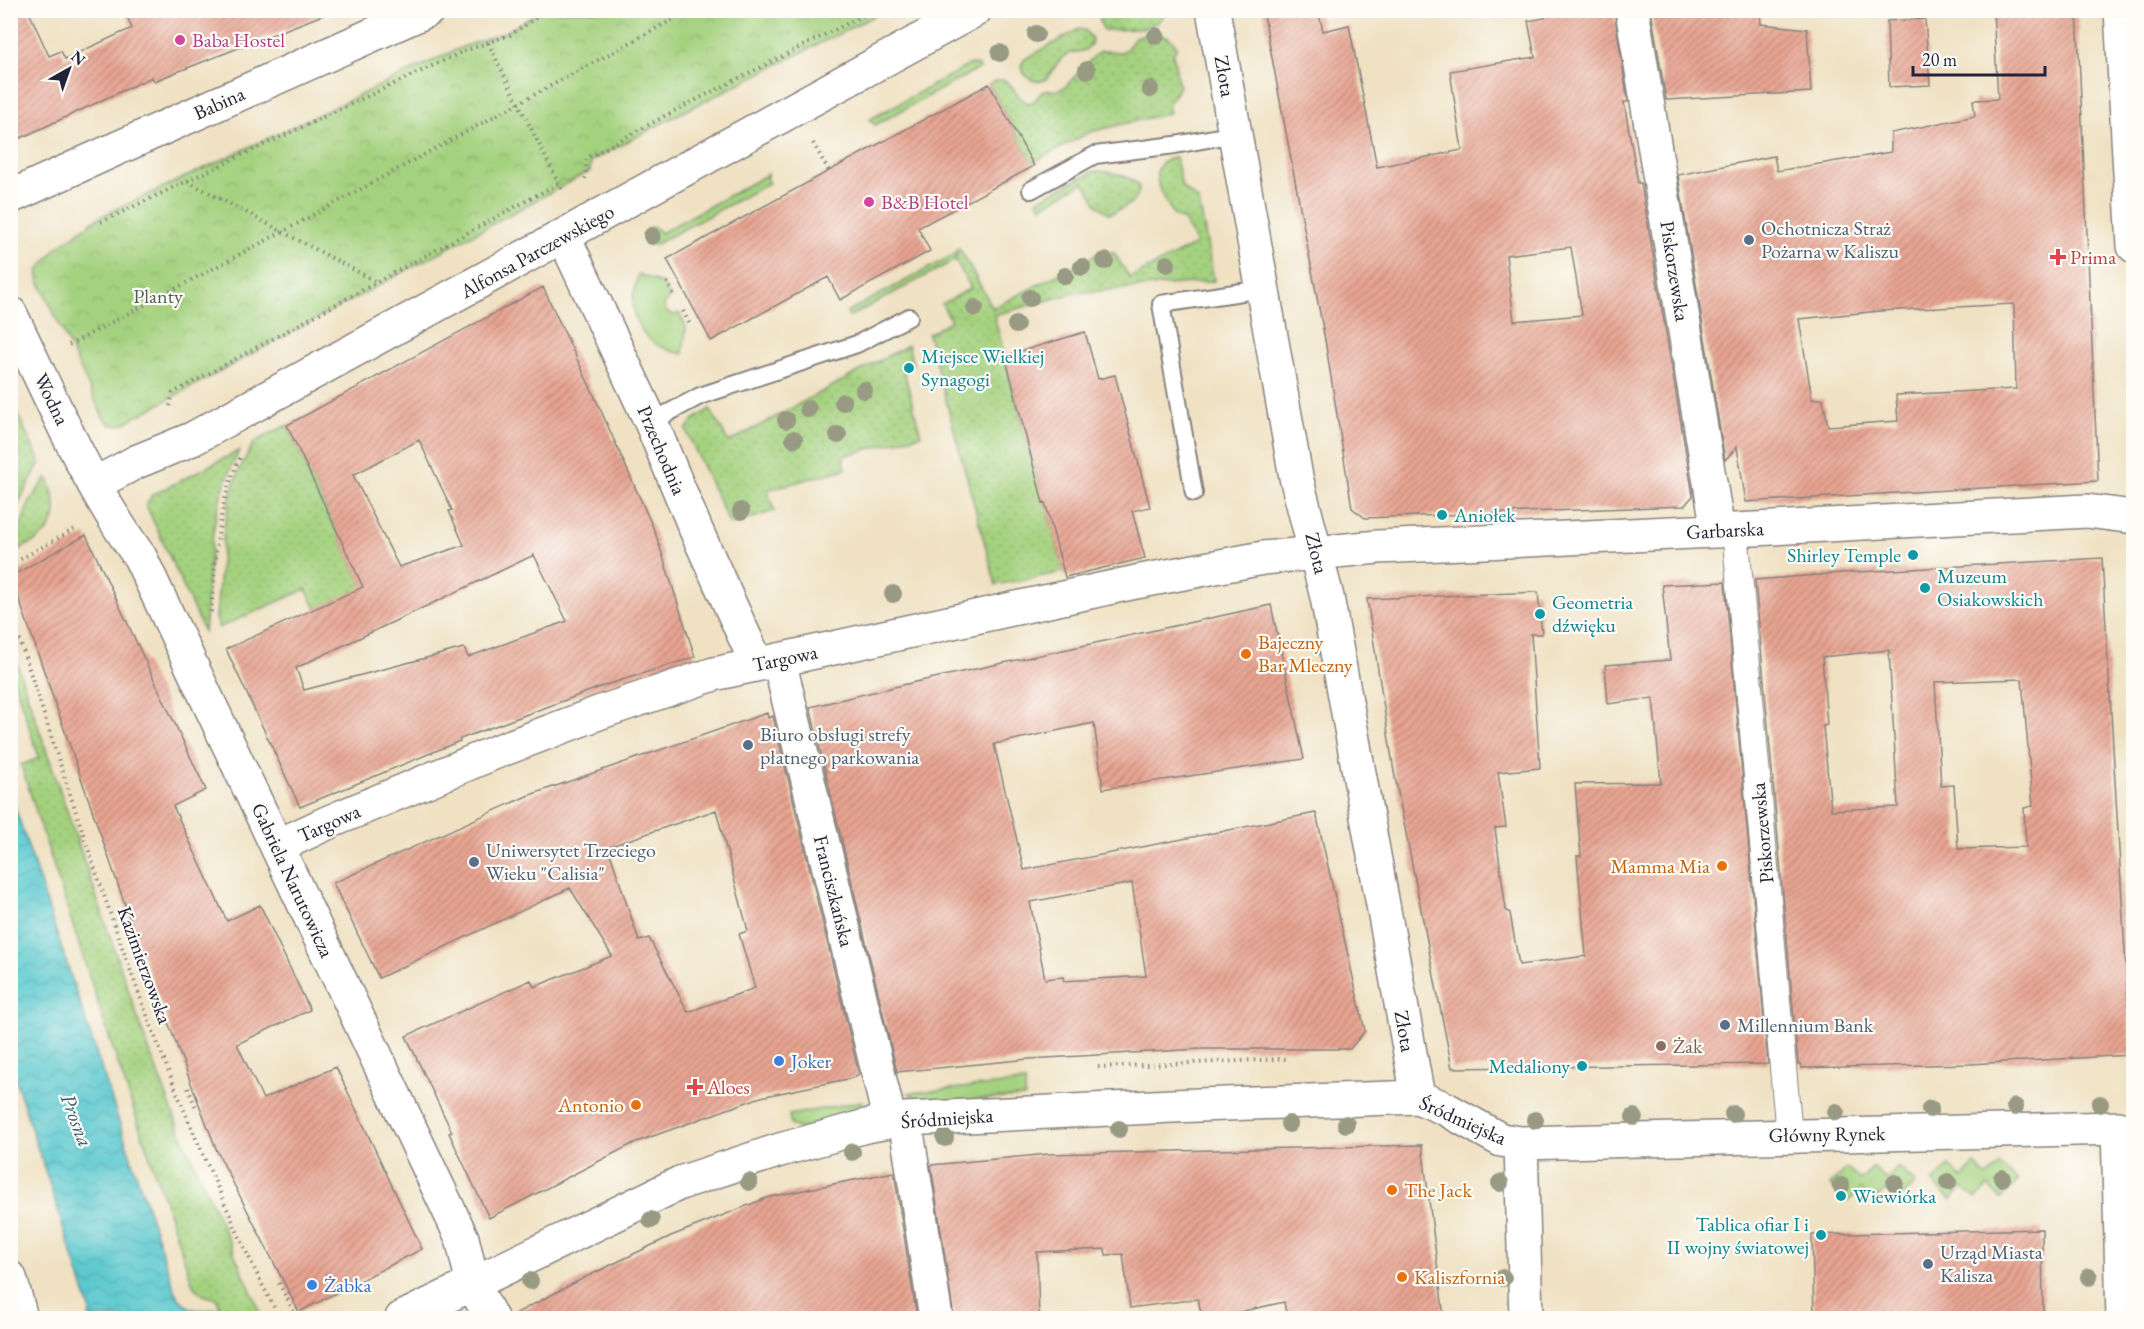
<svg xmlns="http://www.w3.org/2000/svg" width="2144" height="1329" font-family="'EB Garamond',serif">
	<defs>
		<pattern id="grass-dots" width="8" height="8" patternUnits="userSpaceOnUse" patternTransform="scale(1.5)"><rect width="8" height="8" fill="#a4d17e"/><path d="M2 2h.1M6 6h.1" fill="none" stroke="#8db36e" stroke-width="1.8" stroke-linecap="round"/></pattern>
		<pattern id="park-crowns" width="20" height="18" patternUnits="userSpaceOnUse" patternTransform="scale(1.5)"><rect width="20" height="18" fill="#a4d17e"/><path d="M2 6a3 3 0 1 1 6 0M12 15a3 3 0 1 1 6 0" fill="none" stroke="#8db36e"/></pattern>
		<pattern id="water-waves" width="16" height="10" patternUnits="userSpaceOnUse" patternTransform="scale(1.5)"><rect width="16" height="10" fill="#5cc9cf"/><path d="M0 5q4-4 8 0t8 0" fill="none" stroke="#50acb3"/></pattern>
		<pattern id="building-hatch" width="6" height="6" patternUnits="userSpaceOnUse" patternTransform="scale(1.5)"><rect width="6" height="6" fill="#e8a491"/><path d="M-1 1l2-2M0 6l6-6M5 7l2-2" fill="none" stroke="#bc8578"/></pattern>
	</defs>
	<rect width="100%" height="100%" fill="#fdfcf7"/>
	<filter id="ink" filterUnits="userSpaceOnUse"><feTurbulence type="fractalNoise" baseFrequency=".0167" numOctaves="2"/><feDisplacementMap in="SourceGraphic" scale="12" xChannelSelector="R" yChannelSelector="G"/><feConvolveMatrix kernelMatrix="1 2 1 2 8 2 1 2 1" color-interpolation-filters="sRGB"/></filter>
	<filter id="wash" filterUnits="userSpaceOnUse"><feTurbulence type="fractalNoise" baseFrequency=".008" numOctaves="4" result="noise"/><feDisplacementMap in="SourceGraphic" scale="24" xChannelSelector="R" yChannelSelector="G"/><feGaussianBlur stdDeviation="1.35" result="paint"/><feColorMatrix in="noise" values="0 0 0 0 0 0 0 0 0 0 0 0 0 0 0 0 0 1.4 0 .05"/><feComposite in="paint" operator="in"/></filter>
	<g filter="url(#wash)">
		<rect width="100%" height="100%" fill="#efe1c2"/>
		<!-- grass -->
		<path fill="url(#grass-dots)" stroke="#637a5c" stroke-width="1.5" d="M 1112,11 L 1112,10 L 1168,11 L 1158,22 L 1142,29 L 1104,30 L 1099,21 L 1101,17 Z
			M 1079,29 L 1085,30 L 1092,39 C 1090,57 1073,48 1063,57 C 1052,66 1050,87 1032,80 C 1025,77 1023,72 1021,65 L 1025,59 Z
			M 1153,33 L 1169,37 L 1177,46 L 1173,54 L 1179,87 L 1168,104 L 1169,113 L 1090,132 L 1032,163 L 989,84 C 1014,70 1011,97 1028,103 L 1034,101 L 1043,91 L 1058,90 L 1065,87 L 1094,56 L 1101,51 L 1122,52 L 1127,49 L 1135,37 Z
			M 1176,157 L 1182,187 L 1199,201 L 1214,281 L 1074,293 L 994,315 L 1043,502 L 1045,502 L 1064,572 L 996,585 L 928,334 L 951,321 L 942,304 L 971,288 L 955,260 L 957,253 L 956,250 L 959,248 L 993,308 L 1101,252 L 1114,253 L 1130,278 L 1196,244 L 1184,220 L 1174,216 C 1164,196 1140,165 1176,157 Z
			M 1094,171 C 1106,171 1153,177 1135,199 C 1130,206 1118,210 1110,214 L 1097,205 L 1084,182 L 1041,207 L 1037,200 Z
			M 908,345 L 913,365 L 903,368 L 921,435 L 843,456 L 846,469 L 767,490 L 775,511 L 730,525 L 686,430 L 693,420 L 710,409 L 729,442 Z
			M 11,400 L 40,462 L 15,510 L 11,524 Z
			M 287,425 L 364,588 L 316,609 L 306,589 L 219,628 L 216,617 L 224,527 L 232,490 L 239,470 L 254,442 Z
			M 240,450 C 208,506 210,569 204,632 L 146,505 L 152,495 Z
			M 47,477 C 56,498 62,520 41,537 C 33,544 20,548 11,553 L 30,501 Z
			M 10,644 L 146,1042 L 181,1134 L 260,1311 L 260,1318 L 225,1318 L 216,1298 C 205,1297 200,1294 193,1285 L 105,1025 L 21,765 L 39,758 L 11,671 Z"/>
		<!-- park -->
		<path fill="url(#park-crowns)" stroke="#637a5c" stroke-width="1.5" d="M 540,11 L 884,11 L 681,113 L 591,161 L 590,171 L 121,425 L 110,425 L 103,417 L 38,279 L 39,269 L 57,248 L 96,219 L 462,47 L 508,31 Z"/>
		<!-- garden -->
		<path fill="#a4d17e" stroke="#637a5c" stroke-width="1.5" d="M 971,64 L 976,65 L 980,68 L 875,125 L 869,120 Z
			M 768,174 L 766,179 L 769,183 L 658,243 L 653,245 L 645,240 L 646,231 L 649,228 L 654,227 L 661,233 Z
			M 957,253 L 955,260 L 849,317 L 847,312 Z
			M 639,274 L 663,284 L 670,298 L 664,305 L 665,311 L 674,315 L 679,313 L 686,327 L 683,354 C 640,346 623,314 639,274 Z
			M 1025,1082 L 1025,1097 L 932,1102 L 919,1099 L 908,1093 Z
			M 863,1101 L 860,1108 L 853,1113 L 799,1129 L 791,1125 L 789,1115 Z
			M 1975,1165 L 1988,1177 L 2000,1165 L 2018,1181 L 2001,1199 L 1988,1186 L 1976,1199 L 1963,1187 L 1951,1200 L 1933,1183 L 1949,1166 L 1962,1178 Z
			M 1873,1167 L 1886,1180 L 1898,1167 L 1916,1183 L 1898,1201 L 1886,1189 L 1873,1202 L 1860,1189 L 1848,1202 L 1830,1185 L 1847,1168 L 1860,1180 Z"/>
		<!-- water -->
		<path fill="url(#water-waves)" stroke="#3f7685" stroke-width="1.5" d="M 10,792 L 176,1294 C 190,1314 199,1311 221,1308 L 225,1318 L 89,1318 L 90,1309 L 11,1066 Z"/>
		<g id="blocks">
			<!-- building -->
			<path fill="url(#building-hatch)" fill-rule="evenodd" d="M 10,10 L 28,10 L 49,56 L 61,51 L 65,59 L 132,28 L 124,10 L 328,10 L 328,13 L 154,81 L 152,77 L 10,143 Z
				M 1263,10 L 1318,10 L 1323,31 L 1349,25 L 1377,167 L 1462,150 L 1450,71 L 1535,57 L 1528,21 L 1545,18 L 1544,10 L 1614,10 L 1628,102 L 1624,102 L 1638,183 L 1641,183 L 1693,496 L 1684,506 L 1365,518 L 1352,508 L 1325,340 ZM 1571,247 L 1582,315 L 1514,321 L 1506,255 Z
				M 1651,10 L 1760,10 L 1761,24 L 1807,29 L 1811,92 L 1666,100 Z
				M 1993,10 L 2077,10 L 2098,481 L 1746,502 L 1737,447 L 1725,460 L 1678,175 L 1774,156 L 1777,171 L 1891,152 L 1891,133 L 1975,116 L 1973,100 L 1998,99 ZM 2014,304 L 2016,389 L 1896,395 L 1898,421 L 1828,426 L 1823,399 L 1812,399 L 1799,319 L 1880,311 Z
				M 1925,19 L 1930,85 L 1889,87 L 1887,21 Z
				M 989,84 L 1034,166 L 918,228 L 930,251 L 840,300 L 828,277 L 711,341 L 667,259 Z
				M 543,287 L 594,395 L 655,532 L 695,657 L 606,685 L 460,739 L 460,741 L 300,807 L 226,649 L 363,587 L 287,425 ZM 419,440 L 452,510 L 449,511 L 464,545 L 399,567 L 353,475 ZM 534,555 L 567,621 L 468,657 L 464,648 L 304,690 L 296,668 Z
				M 1085,332 L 1098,379 L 1115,375 L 1150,507 L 1132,511 L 1145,558 L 1065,577 L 1045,502 L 1043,503 L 1005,356 Z
				M 86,535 L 206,790 L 173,806 L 227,921 L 260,905 L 310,1010 L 237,1044 L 263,1099 L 336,1067 L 422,1249 L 299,1312 L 217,1151 L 197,1099 L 140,948 L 11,576 Z
				M 2102,558 L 2131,1055 L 1970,1064 L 1801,1068 L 1801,1064 L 1798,1064 L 1755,580 L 1841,573 ZM 1889,650 L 1898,807 L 1831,810 L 1823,726 L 1827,725 L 1822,657 ZM 2022,679 L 2033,806 L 2024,808 L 2026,847 L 1958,849 L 1954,785 L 1941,786 L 1935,682 Z
				M 1725,582 L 1768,1064 L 1452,1068 L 1394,772 L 1367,599 L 1538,592 L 1542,634 L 1531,634 L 1540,768 L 1498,772 L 1506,827 L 1495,828 L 1506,910 L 1510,913 L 1519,965 L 1586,956 L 1577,856 L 1581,856 L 1575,784 L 1661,783 L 1653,698 L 1608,704 L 1605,665 L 1670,660 L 1662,585 Z
				M 1271,605 L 1304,759 L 1103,789 L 1094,723 L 994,744 L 1024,870 L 1316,813 L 1365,1031 L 1350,1049 L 1201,1049 L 1029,1059 L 897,1072 L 810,707 L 911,683 ZM 1132,883 L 1146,976 L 1064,981 L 1063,977 L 1045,979 L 1030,902 Z
				M 767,713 L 768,718 L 773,716 L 859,1074 L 852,1078 L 761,1097 L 634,1143 L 489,1218 L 449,1133 L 452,1132 L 406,1036 L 531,980 L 534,987 L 612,956 L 570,888 L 379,978 L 333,883 L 527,796 ZM 716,810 L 748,931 L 739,934 L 755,988 L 688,1012 L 649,938 L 639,941 L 608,847 Z
				M 1422,1145 L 1444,1318 L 1287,1318 L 1284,1302 L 1213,1318 L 1202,1318 L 1198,1299 L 1130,1308 L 1123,1254 L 1106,1255 L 1105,1249 L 1037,1252 L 1039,1318 L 954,1318 L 931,1165 L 1049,1154 Z
				M 894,1172 L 917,1318 L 510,1318 L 509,1317 L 584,1278 L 671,1236 L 769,1197 Z
				M 2042,1229 L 2043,1318 L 1814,1318 L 1812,1235 Z"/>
		</g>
	</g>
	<g filter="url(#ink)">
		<use href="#blocks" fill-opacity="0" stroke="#88827e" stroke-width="1.5"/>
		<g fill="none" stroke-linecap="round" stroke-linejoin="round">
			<!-- service casing -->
			<g stroke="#88827e" stroke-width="20">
				<path id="service" d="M 1031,190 L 1095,155 L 1175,145 L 1235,134
					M 651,422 L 700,396 L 857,344 L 909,317
					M 1194,493 L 1161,304 L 1262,289"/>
			</g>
			<!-- pedestrian casing -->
			<g stroke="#88827e" stroke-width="28">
				<path id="pedestrian" d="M 1735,530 L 1789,1135"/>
			</g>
			<!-- minor casing -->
			<g stroke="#88827e" stroke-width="36">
				<path id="minor" d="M 1213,10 L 1296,477 L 1327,597 L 1418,1097
					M 1632,10 L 1718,531
					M 2121,10 L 2134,246
					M 10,197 L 118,148 L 428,10
					M 564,237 L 651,422 L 696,530 L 757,664
					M 10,313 C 50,395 86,483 140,557 L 462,1238 L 473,1284 L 491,1318
					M 95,484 L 136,462 L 192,439 L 975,10
					M 779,660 L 890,1122
					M 278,846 L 329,822 L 496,752 L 601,712 L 714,674 L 1136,582 L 1263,558 L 1378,547 L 1735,530 L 2087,511 L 2134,517
					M 905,1119 L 936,1318
					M 2118,1128 L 2123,1318
					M 1521,1143 L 1526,1318
					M 10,1278 L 21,1318
					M 402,1318 L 680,1183 L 780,1150 L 866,1126 L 905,1119 L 1172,1106 L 1418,1097 L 1446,1109 L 1501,1140 L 1521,1143 L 2118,1128"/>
			</g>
			<!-- path -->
			<path stroke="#88827e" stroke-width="4" stroke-dasharray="1.5 4.5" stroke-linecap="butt" d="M 488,43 L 563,192
				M 813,143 L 829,171
				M 585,179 L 587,158 L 678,109 L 874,10
				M 187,181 L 464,51 L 510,35 L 548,10
				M 101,222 L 187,181 L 377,282
				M 667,282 L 674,295
				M 683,311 L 690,325
				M 69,345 L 282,232 L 690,10
				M 170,406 L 173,393 L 559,183
				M 10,565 L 75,529
				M 10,611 C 73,801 131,993 212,1175 C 234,1224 254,1272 280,1318
				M 211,612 C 216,560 216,506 240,458
				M 128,928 L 136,949
				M 154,999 L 161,1020
				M 1098,1067 L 1286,1059
				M 188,1088 L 196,1108
				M 279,1283 L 295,1314"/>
			<!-- service -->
			<use href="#service" stroke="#fff" stroke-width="16"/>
			<!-- pedestrian -->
			<use href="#pedestrian" stroke="#fff" stroke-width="26"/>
			<!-- minor -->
			<use href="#minor" stroke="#fff" stroke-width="33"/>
		</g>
		<!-- trees -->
		<g fill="#989a84">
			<circle cx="1036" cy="34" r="9"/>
			<circle cx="1156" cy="36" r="9"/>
			<circle cx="1000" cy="53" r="9"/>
			<circle cx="1087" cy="70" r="9"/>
			<circle cx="1150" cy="89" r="9"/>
			<circle cx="652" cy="236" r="9"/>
			<circle cx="1105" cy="261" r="9"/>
			<circle cx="1167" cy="264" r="9"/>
			<circle cx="1082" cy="267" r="9"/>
			<circle cx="1065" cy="276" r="9"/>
			<circle cx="1030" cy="298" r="9"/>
			<circle cx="975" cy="308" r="9"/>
			<circle cx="1016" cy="325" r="9"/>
			<circle cx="864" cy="390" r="9"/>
			<circle cx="843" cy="402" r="9"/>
			<circle cx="808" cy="409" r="9"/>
			<circle cx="786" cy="420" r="9"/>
			<circle cx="838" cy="435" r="9"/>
			<circle cx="794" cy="439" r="9"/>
			<circle cx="741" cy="511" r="9"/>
			<circle cx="893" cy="594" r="9"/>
			<circle cx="2100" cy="1104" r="9"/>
			<circle cx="2015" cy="1107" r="9"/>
			<circle cx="1930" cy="1109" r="9"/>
			<circle cx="1836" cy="1112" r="9"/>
			<circle cx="1733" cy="1114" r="9"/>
			<circle cx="1634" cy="1117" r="9"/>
			<circle cx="1535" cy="1120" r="9"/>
			<circle cx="1289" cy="1124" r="9"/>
			<circle cx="1346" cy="1124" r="9"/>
			<circle cx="1119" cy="1129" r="9"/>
			<circle cx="945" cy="1138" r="9"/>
			<circle cx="852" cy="1152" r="9"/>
			<circle cx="2002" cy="1178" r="9"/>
			<circle cx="749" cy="1182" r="9"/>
			<circle cx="1948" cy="1182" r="9"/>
			<circle cx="1500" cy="1183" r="9"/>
			<circle cx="1895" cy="1183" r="9"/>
			<circle cx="1841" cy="1186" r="9"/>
			<circle cx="651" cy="1220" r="9"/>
			<circle cx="2089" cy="1277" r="9"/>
			<circle cx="1503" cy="1278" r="9"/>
			<circle cx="530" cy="1281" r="9"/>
		</g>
	</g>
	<!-- markers -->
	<g fill="#d1479c" stroke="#fdfcf7" stroke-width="2">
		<circle cx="180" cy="40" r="6"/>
		<circle cx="869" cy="202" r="6"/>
	</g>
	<g fill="#5c6f8a" stroke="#fdfcf7" stroke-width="2">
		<circle cx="1749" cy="240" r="6"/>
		<circle cx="748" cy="745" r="6"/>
		<circle cx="474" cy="862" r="6"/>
		<circle cx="1725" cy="1025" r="6"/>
		<circle cx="1928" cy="1264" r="6"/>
	</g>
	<g fill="#e0444e" stroke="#fdfcf7" stroke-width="2">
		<path d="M2055 248h6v6h6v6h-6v6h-6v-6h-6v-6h6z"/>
		<path d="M692 1078h6v6h6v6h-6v6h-6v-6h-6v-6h6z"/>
	</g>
	<g fill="#0f9aa8" stroke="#fdfcf7" stroke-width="2">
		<circle cx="909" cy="368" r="6"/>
		<circle cx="1442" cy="515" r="6"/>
		<circle cx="1913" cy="555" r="6"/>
		<circle cx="1925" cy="588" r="6"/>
		<circle cx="1540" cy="614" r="6"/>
		<circle cx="1582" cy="1066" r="6"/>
		<circle cx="1841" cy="1196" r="6"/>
		<circle cx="1821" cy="1235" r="6"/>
	</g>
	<g fill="#e8710a" stroke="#fdfcf7" stroke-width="2">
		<circle cx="1246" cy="654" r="6"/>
		<circle cx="1722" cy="866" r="6"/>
		<circle cx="636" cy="1105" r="6"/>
		<circle cx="1392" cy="1190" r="6"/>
		<circle cx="1402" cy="1277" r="6"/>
	</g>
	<circle fill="#8d6e63" stroke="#fdfcf7" stroke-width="2" cx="1661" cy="1046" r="6"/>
	<g fill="#3f7fe0" stroke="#fdfcf7" stroke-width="2">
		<circle cx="779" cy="1061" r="6"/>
		<circle cx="312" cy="1285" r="6"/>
	</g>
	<g text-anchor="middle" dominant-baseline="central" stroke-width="4.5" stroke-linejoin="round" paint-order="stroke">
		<!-- hotel labels -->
		<g font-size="20" fill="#b23c85" stroke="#fdfcf7" text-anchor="start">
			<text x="192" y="40">Baba Hostel</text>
			<text x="881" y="202">B&amp;B Hotel</text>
		</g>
		<!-- street labels -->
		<g font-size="20" fill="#22223b" stroke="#fdfcf7">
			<text transform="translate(1225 76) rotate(80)">Złota</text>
			<text transform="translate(219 103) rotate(-24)">Babina</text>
			<text transform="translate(537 251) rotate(-29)">Alfonsa Parczewskiego</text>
			<text transform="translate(1675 271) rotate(81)">Piskorzewska</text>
			<text transform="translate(52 399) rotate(64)">Wodna</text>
			<text transform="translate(662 450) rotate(67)">Przechodnia</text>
			<text transform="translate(1725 530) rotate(-3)">Garbarska</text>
			<text transform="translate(1317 553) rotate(76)">Złota</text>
			<text transform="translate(785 658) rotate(-12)">Targowa</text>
			<text transform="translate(329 823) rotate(-24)">Targowa</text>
			<text transform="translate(1762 833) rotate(-95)">Piskorzewska</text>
			<text transform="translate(293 880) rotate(65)">Gabriela Narutowicza</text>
			<text transform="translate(834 891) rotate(76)">Franciszkańska</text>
			<text transform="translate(145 965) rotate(70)">Kazimierzowska</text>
			<text transform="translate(1405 1031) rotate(80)">Złota</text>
			<text transform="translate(947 1118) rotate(-4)">Śródmiejska</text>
			<text transform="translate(1463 1120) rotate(24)">Śródmiejska</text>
			<text transform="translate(1827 1134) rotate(-1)">Główny Rynek</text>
		</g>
		<!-- service labels -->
		<g font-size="20" fill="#4e5e75" stroke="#fdfcf7" text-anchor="start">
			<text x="1761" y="228">Ochotnicza Straż<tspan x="1761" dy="23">Pożarna w Kaliszu</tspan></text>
			<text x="760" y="734">Biuro obsługi strefy<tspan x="760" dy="23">płatnego parkowania</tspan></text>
			<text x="486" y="850">Uniwersytet Trzeciego<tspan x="486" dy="23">Wieku "Calisia"</tspan></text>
			<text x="1737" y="1025">Millennium Bank</text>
			<text x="1940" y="1252">Urząd Miasta<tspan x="1940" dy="23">Kalisza</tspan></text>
		</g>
		<!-- health labels -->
		<g font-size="20" fill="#be3a42" stroke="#fdfcf7" text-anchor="start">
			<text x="2070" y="257">Prima</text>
			<text x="707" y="1087">Aloes</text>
		</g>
		<!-- park labels -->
		<g font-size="20" fill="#505f52" stroke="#fdfcf7">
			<text x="158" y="296">Planty</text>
		</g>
		<!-- culture labels -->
		<g font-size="20" fill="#0d838f" stroke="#fdfcf7" text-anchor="start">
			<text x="921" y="356">Miejsce Wielkiej<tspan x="921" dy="23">Synagogi</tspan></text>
			<text x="1454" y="515">Aniołek</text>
			<text x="1901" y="555" text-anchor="end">Shirley Temple</text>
			<text x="1937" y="576">Muzeum<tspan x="1937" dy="23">Osiakowskich</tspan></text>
			<text x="1552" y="602">Geometria<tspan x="1552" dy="23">dźwięku</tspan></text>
			<text x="1570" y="1066" text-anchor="end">Medaliony</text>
			<text x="1853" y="1196">Wiewiórka</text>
			<text x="1809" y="1224" text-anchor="end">Tablica ofiar I i<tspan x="1809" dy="23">II wojny światowej</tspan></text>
		</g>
		<!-- food labels -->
		<g font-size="20" fill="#c56008" stroke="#fdfcf7" text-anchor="start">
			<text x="1258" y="642">Bajeczny<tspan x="1258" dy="23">Bar Mleczny</tspan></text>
			<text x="1710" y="866" text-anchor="end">Mamma Mia</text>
			<text x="624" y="1105" text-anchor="end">Antonio</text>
			<text x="1404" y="1190">The Jack</text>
			<text x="1414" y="1277">Kaliszfornia</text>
		</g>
		<!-- education labels -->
		<g font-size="20" fill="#785e54" stroke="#fdfcf7" text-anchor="start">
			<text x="1673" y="1046">Żak</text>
		</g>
		<!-- shop labels -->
		<g font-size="20" fill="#366cbe" stroke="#fdfcf7" text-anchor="start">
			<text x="791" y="1061">Joker</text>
			<text x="324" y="1285">Żabka</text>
		</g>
		<!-- water labels -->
		<g font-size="21" font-style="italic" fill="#365c6f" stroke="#fdfcf7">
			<text transform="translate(77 1120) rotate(69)">Prosna</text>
		</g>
	</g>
	<!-- margin -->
	<rect width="2144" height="1329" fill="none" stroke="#fdfcf7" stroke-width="36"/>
	<!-- north arrow -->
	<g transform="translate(69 69) rotate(40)" stroke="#fdfcf7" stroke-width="4.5" paint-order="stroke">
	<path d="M0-4.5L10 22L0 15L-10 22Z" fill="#22223b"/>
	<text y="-9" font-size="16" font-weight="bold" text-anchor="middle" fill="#22223b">N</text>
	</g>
	<!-- scale -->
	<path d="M1913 66v9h132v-9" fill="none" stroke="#22223b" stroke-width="3"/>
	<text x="1922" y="66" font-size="18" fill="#22223b" stroke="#fdfcf7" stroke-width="4.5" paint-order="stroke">20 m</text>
</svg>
